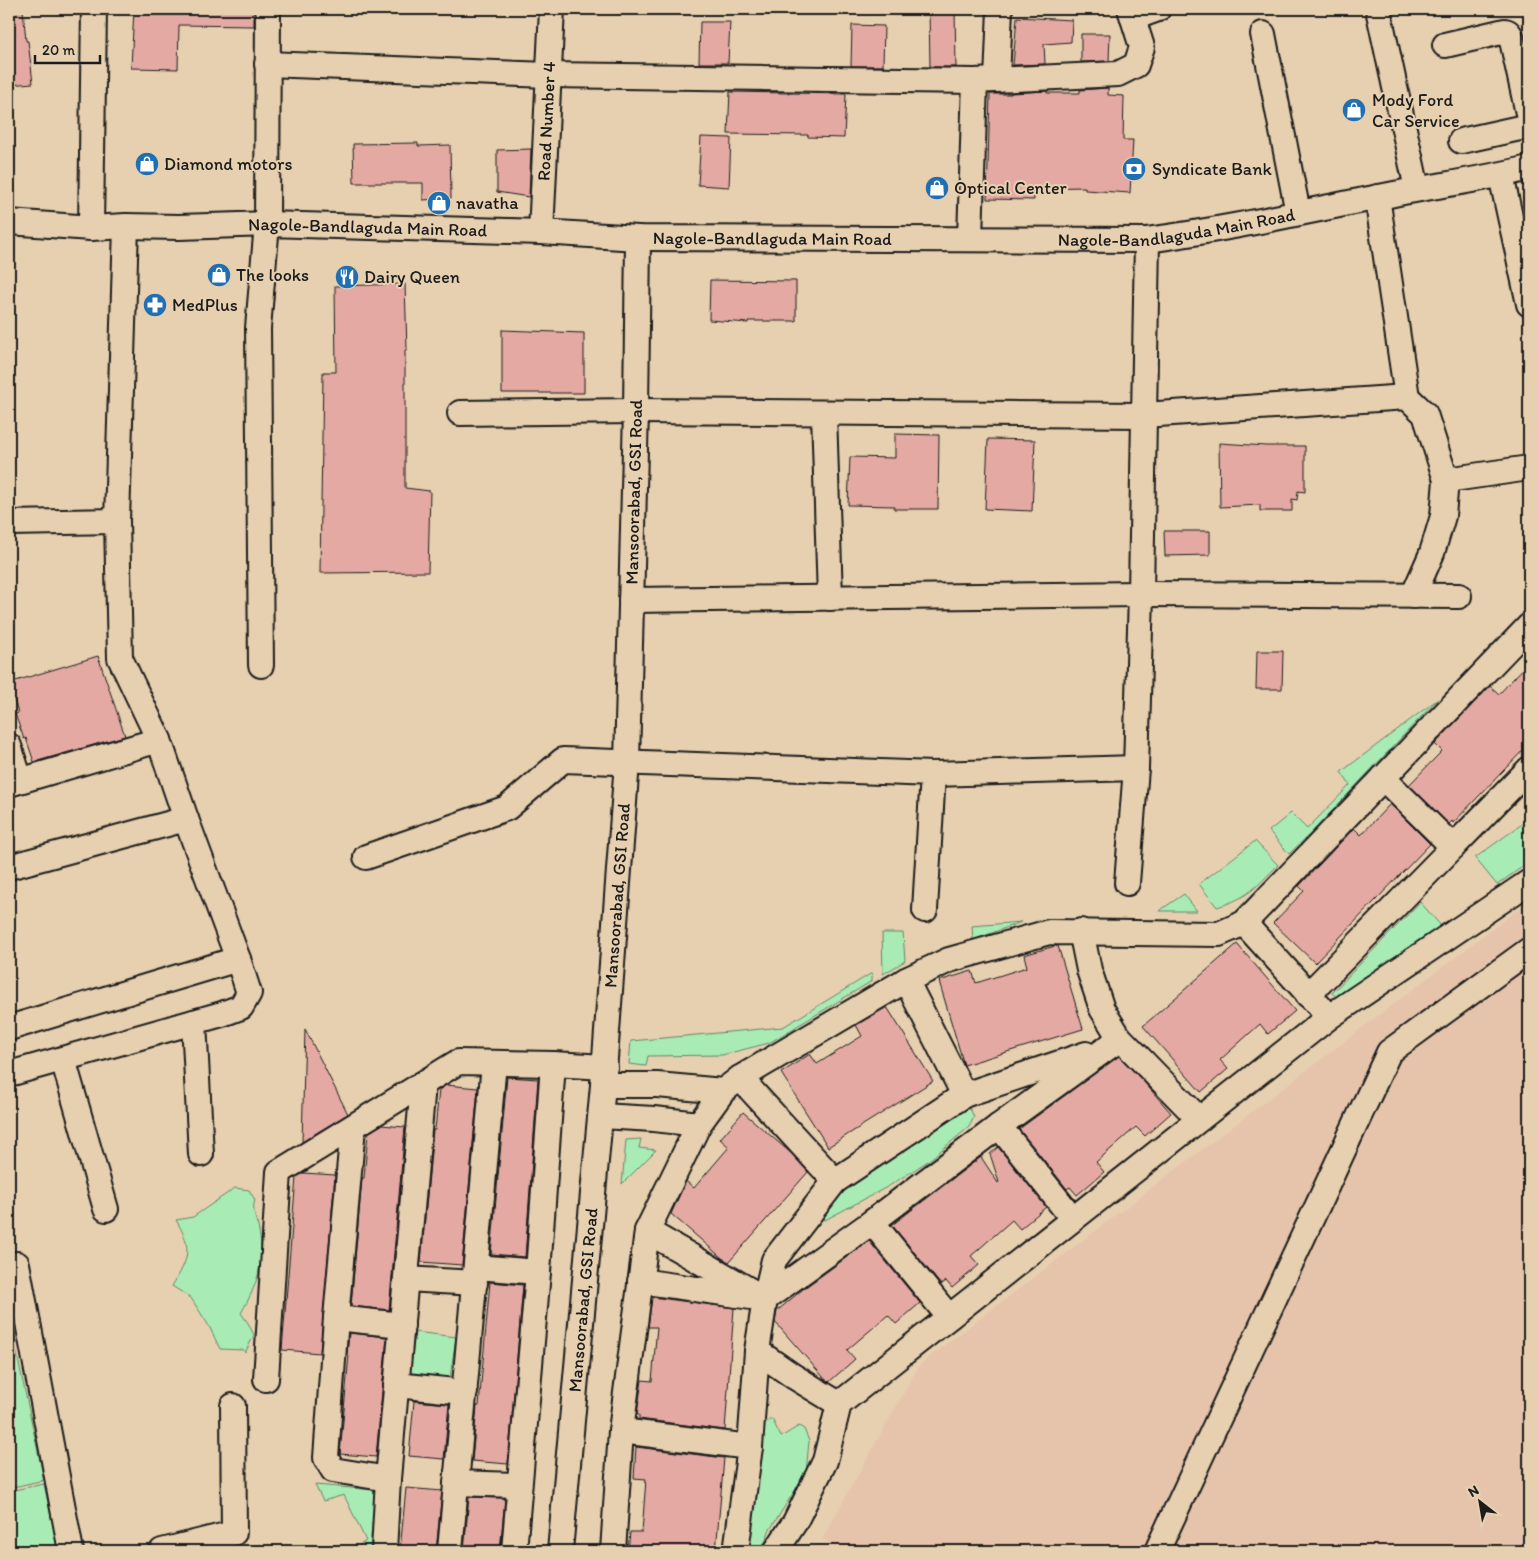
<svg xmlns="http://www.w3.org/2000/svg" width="1538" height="1560" font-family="Itim,sans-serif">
	<rect width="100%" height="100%" fill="#e7d0b0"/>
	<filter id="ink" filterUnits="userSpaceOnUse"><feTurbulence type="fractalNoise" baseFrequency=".02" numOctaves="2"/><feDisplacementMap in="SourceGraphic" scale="10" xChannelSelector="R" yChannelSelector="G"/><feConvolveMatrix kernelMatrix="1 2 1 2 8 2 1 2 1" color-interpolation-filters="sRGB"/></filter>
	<g filter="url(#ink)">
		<!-- built -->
		<path fill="#e6c4ac" d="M 1529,901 L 1529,1551 L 844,1551 L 822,1539 L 920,1364 Z"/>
		<!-- green -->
		<path fill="#a9ebb5" stroke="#628468" d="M 1438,699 L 1311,833 L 1289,854 L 1269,831 L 1291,813 L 1307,829 L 1350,785 L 1341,772 Z
			M 1529,819 L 1529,862 L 1497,885 L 1475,858 Z
			M 1255,841 L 1278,865 C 1256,887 1248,898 1217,907 L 1199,884 Z
			M 1184,894 L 1197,911 L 1159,911 Z
			M 1420,902 L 1443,928 L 1339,1000 L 1332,993 Z
			M 1021,922 L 973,940 L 972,926 Z
			M 882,933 L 903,933 L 905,961 L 883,974 Z
			M 872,973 L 872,981 L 769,1043 L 722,1055 L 648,1056 L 646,1066 L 629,1064 L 631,1041 L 783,1027 Z
			M 970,1109 L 974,1117 L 969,1127 L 928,1161 L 889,1186 L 825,1220 L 813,1215 L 817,1203 L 953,1110 Z
			M 641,1139 L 639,1148 L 656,1150 L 622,1184 L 626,1140 Z
			M 235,1188 L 249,1190 L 255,1200 C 251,1211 257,1220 259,1231 C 265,1264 257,1285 241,1313 L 248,1323 L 254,1335 L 245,1353 L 244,1350 L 220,1349 L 209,1326 L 191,1298 L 172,1286 C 189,1259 193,1248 176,1220 L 193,1217 Z
			M 9,1317 L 44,1480 L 9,1488 Z
			M 415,1332 L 456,1337 L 450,1378 L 410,1374 Z
			M 772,1419 L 781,1437 L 799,1426 L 804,1429 L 809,1441 L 806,1473 L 769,1531 L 766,1540 L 758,1551 L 739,1551 L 746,1433 Z
			M 44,1484 L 58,1550 L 51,1551 L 9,1551 L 9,1491 Z
			M 315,1485 L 375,1490 L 370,1551 L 350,1551 L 366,1541 L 344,1495 L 323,1501 Z"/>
		<!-- building -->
		<path fill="#e4a9a3" stroke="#1c1c1c" d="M 9,9 L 23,9 L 26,41 L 28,41 L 33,83 L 9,85 Z
			M 134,9 L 254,9 L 254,26 L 179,25 L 178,69 L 131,68 Z
			M 929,9 L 955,9 L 956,67 L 930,67 Z
			M 1017,17 L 1072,20 L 1071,42 L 1044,44 L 1045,64 L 1013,65 Z
			M 700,22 L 730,22 L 728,63 L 699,63 Z
			M 852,25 L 884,26 L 883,66 L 851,66 Z
			M 1081,34 L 1110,34 L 1109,61 L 1081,62 Z
			M 1108,88 L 1108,95 L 1124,96 L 1123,140 L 1133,140 L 1130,193 L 1085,190 L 1085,187 L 1034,188 L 1034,200 L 987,199 L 990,94 L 1011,94 L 1011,93 L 1047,91 L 1047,93 L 1080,93 L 1080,90 Z
			M 730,92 L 846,94 L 844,138 L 808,137 L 808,135 L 728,134 Z
			M 701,137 L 731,138 L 729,187 L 698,185 Z
			M 418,143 L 418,146 L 450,145 L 451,198 L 423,200 L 423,183 L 354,183 L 353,144 Z
			M 531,149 L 529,197 L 497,192 L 497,150 Z
			M 710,280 L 796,281 L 796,321 L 748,321 L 748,323 L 709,320 Z
			M 405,284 L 407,350 L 405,350 L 405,488 L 430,491 L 428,572 L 320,573 L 323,372 L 336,372 L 335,286 Z
			M 502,330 L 584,333 L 584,393 L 502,393 Z
			M 895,434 L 939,435 L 938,509 L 894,509 L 894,506 L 848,505 L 850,457 L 895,458 Z
			M 988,439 L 1035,440 L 1032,511 L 985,509 Z
			M 1219,443 L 1266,446 L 1305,446 L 1305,492 L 1298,491 L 1297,500 L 1292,499 L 1292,511 L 1260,511 L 1260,505 L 1220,507 Z
			M 1164,531 L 1210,531 L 1210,555 L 1165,556 Z
			M 1257,651 L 1283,651 L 1282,689 L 1256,689 Z
			M 98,656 L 125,736 L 34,762 L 26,738 L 24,739 L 15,714 L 18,713 L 9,683 Z
			M 1529,662 L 1529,744 L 1453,823 L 1452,821 L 1449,824 L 1409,785 L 1442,751 L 1435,744 L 1490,686 L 1499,694 Z
			M 1390,804 L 1430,844 L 1315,963 L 1273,923 L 1304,891 L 1299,886 L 1354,828 L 1361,835 Z
			M 1237,944 L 1295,1011 L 1268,1034 L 1260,1024 L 1220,1060 L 1228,1069 L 1201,1092 L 1143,1026 Z
			M 1055,946 L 1058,946 L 1083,1029 L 964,1065 L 939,981 L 972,971 L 976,983 L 1027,967 L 1024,955 Z
			M 887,1007 L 933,1081 L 828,1147 L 781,1073 L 810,1054 L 817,1064 L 862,1036 L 856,1025 Z
			M 305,1029 L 348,1114 L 302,1142 Z
			M 1119,1056 L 1144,1082 L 1171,1113 L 1145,1136 L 1136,1127 L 1096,1162 L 1104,1172 L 1077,1195 L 1070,1187 L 1067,1189 L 1019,1129 Z
			M 507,1077 L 538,1079 L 525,1257 L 491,1254 Z
			M 446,1085 L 478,1088 L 462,1265 L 421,1262 L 433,1130 L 435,1130 L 439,1090 Z
			M 743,1112 L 792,1154 L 808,1172 L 729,1262 L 722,1258 L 671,1214 L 686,1181 L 694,1188 L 729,1147 L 720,1139 Z
			M 381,1125 L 405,1127 L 389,1310 L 351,1306 L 362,1178 L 364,1178 L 368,1133 Z
			M 998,1147 L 1046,1207 L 1020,1229 L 1012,1220 L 971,1256 L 979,1265 L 952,1288 L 946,1281 L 941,1285 L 892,1225 L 981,1157 L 998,1183 L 999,1182 L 990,1154 Z
			M 304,1173 L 335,1175 L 320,1353 L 282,1350 L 296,1177 Z
			M 869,1241 L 920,1303 L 896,1324 L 888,1315 L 847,1350 L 855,1359 L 829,1382 L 825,1379 L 775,1322 L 777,1311 L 803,1289 Z
			M 490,1282 L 523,1285 L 508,1464 L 472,1461 L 477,1406 L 479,1406 Z
			M 652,1297 L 734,1308 L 725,1430 L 639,1419 L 639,1415 L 637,1414 L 642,1380 L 652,1381 L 657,1327 L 648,1327 Z
			M 349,1333 L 387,1337 L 376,1457 L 340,1454 L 349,1355 L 347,1355 Z
			M 414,1401 L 449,1404 L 444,1459 L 409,1456 Z
			M 636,1447 L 724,1458 L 716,1551 L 628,1551 L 630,1532 L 642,1532 L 646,1479 L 634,1478 Z
			M 406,1488 L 442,1491 L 436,1551 L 400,1551 Z
			M 469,1497 L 505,1498 L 500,1551 L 464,1551 Z"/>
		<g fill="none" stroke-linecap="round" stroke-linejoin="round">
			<!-- minor casing -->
			<g stroke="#1c1c1c" stroke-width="28">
				<g id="minor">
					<path d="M 1378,9 L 1417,189"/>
					<path d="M 1133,18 L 1158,9"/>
					<path d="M 1263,34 L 1298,213"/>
					<path d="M 1445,45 L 1505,31 L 1508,32 L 1511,36 L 1529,118"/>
					<path d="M 267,64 L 548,75 L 975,81 L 1118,74 L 1136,65 L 1142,47 L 1130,9"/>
					<path d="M 997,80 L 1000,9"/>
					<path d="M 1461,141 L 1529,126"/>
					<path d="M 1501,175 L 1529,304"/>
					<path d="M 1377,197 L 1407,397"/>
					<path id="s1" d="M 9,222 L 91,228 L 126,226 L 179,227 L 267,224 L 541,232 L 638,238 L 1147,240 C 1230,229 1312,210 1394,194 C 1439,185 1485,179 1529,168"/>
					<path d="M 91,228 L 94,9"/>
					<path id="s2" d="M 541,232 L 552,9"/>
					<path d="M 970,238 L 975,81"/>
					<path d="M 460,413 L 636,411 L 1144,415 L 1407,397 L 1425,414 L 1446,480 L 1443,516 L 1432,553 L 1413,596"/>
					<path d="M 824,413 L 830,598"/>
					<path d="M 1446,480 L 1529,468"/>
					<path d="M 9,523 L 117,521"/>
					<path d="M 631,600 L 1141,594 L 1459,596"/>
					<path d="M 261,665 L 258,328 L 267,224 L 268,9"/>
					<path d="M 9,746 L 20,780"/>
					<path d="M 1383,778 L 1453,847 L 1529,769"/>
					<path d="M 9,784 L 159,740"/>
					<path d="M 366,857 L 507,808 L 563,760 L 933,774 L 1136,768"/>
					<path d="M 9,867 L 186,819"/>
					<path d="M 1127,883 L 1136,768 L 1141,594 L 1147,240"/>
					<path d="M 925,910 L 933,774"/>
					<path d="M 1244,923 L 1320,1007"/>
					<path d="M 1081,931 L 1089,970 L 1102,1009 L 1119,1037 L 1199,1119"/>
					<path d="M 906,980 L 964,1095"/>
					<path d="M 1308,995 L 1453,847"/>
					<path d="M 194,1022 L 201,1154"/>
					<path d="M 9,1028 L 238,959"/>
					<path d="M 63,1059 L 106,1209"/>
					<path d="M 9,1074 L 222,1014 L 241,1007 L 249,993 L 238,959 L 186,819 L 159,740 L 120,658 L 117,521 L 126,226"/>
					<path d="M 740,1078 L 835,1181 L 774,1260 L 765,1299"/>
					<path d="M 603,1085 L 657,1085 L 723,1091"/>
					<path d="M 601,1116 L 654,1119 L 699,1124"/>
					<path d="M 999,1126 L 1073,1219"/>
					<path d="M 353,1127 L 336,1318 L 326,1458 L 333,1470 L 388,1479 L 423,1085"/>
					<path d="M 835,1181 L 964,1095 L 1086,1054"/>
					<path d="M 872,1222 L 949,1317"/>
					<path d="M 17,1264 L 71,1551"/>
					<path d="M 476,1267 L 538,1272"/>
					<path d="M 406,1279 L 475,1283"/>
					<path d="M 640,1281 L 765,1299 L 872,1222 L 999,1126 L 1110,1046 L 1119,1037"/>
					<path d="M 336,1318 L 402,1325"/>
					<path d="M 757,1351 L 793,1376 L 839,1404"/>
					<path d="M 266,1379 L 279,1172 L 458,1062 L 553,1064 L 605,1067"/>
					<path d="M 396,1385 L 465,1392"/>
					<path d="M 621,1431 L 750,1447 L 757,1351 L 765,1299 L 647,1231"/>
					<path d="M 456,1483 L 519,1485"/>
					<path d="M 162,1551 L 234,1533 L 233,1406"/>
					<path d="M 384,1551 L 388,1479"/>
					<path d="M 450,1551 L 494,1063"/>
					<path d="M 514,1551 L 538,1272 L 553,1064"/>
					<path id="s3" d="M 560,1551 L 603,1085 L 627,762 L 636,411 L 638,238"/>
					<path d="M 613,1551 L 621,1431 L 647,1231 L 699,1124 L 723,1091 L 740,1078 L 906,980 L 949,960 L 1049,932 L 1219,934 L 1244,923 L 1529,626"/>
					<path d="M 736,1551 L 750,1447"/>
					<path d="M 776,1551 L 795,1522 L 825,1461 L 839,1404 L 1329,1017 L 1529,882"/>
					<path d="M 1157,1551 L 1389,1052 L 1529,950"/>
				</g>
			</g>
			<!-- minor -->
			<use href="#minor" stroke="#e7d0b0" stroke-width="24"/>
		</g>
	</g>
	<!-- icons -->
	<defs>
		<g id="shop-disc" transform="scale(1.25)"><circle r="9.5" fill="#1f6fb2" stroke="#e7d0b0"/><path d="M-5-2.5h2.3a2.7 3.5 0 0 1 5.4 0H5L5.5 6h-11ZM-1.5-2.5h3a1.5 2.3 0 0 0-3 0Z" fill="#fff"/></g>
		<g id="bank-disc" transform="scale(1.25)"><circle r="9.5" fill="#1f6fb2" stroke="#e7d0b0"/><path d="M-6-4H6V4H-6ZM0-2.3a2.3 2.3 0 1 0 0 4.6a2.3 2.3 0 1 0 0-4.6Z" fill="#fff"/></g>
		<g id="restaurant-disc" transform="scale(1.25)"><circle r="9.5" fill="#1f6fb2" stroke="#e7d0b0"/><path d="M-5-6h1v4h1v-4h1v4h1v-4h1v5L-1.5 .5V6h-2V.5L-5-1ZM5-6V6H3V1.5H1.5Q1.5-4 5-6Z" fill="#fff"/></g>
		<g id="pharmacy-disc" transform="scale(1.25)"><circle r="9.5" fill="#1f6fb2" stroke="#e7d0b0"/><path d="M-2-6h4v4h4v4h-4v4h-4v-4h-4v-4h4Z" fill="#fff"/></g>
	</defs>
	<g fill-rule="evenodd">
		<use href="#shop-disc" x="1354" y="110"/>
		<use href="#shop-disc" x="147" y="164"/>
		<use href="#bank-disc" x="1134" y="169"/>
		<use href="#shop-disc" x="937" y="188"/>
		<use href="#shop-disc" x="439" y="203"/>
		<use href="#shop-disc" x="219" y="275"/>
		<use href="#restaurant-disc" x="347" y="277"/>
		<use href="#pharmacy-disc" x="155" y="305"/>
	</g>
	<g text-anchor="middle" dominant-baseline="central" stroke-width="4" stroke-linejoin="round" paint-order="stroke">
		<!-- poi labels -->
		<g font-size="18" fill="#1c1c1c" stroke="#e7d0b0" text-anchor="start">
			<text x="1372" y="100">Mody Ford<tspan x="1372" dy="21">Car Service</tspan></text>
			<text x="164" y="164">Diamond motors</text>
			<text x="1152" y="169">Syndicate Bank</text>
			<text x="954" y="188">Optical Center</text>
			<text x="456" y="203">navatha</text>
			<text x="236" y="275">The looks</text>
			<text x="364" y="277">Dairy Queen</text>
			<text x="172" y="305">MedPlus</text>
		</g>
		<!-- street labels -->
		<g font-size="18" fill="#1c1c1c" stroke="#e7d0b0">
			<text stroke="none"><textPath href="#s2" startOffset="111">Road Number 4</textPath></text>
			<text stroke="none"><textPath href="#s1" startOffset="1169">Nagole-Bandlaguda Main Road</textPath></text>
			<text stroke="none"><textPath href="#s1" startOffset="359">Nagole-Bandlaguda Main Road</textPath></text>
			<text stroke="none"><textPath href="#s1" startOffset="764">Nagole-Bandlaguda Main Road</textPath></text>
			<text stroke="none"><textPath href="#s3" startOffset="1062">Mansoorabad, GSI Road</textPath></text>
			<text stroke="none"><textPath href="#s3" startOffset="658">Mansoorabad, GSI Road</textPath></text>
			<text stroke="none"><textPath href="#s3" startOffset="252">Mansoorabad, GSI Road</textPath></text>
		</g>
	</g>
	<!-- margin -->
	<rect width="1538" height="1560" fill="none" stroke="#e7d0b0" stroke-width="30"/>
	<rect x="15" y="15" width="1508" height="1530" fill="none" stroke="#1c1c1c" stroke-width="2" filter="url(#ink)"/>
	<!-- north arrow -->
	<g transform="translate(1480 1502) rotate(329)" stroke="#e7d0b0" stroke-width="4" paint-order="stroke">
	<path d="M0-4L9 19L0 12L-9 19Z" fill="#1c1c1c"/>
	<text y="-8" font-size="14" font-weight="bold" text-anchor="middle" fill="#1c1c1c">N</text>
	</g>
	<!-- scale -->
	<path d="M35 55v8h65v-8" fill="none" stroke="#1c1c1c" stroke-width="2.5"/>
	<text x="42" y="55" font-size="15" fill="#1c1c1c" stroke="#e7d0b0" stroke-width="4" paint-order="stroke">20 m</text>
</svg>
